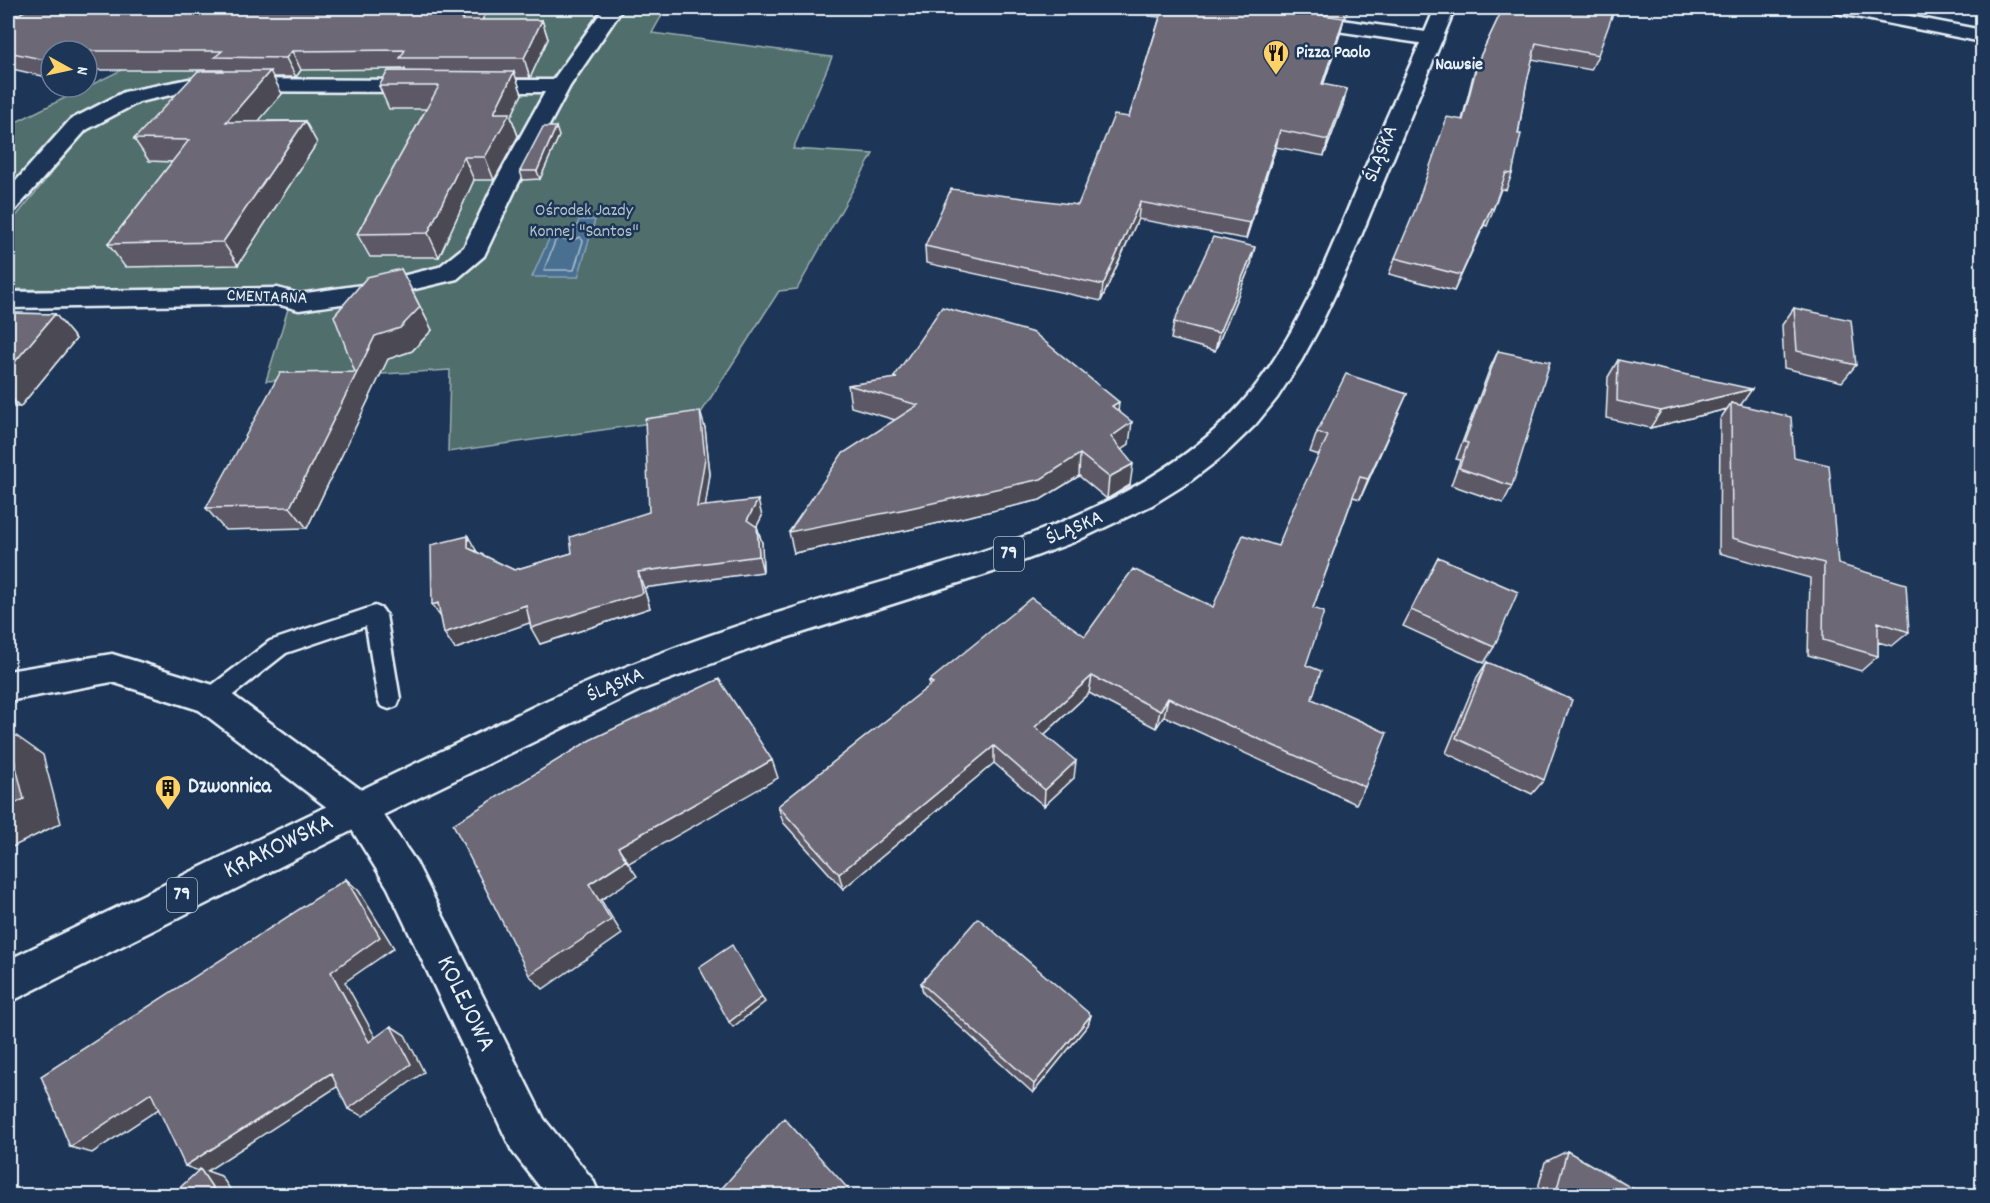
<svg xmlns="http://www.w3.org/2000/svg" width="1990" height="1203" font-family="Dekko,sans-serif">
	<rect width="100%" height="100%" fill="#1d3557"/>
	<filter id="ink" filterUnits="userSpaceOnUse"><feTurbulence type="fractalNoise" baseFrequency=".0167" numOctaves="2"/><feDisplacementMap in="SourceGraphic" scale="12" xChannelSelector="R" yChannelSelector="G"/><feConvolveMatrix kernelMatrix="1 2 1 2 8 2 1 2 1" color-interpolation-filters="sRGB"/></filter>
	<g filter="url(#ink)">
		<!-- green -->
		<path fill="#506e6c" stroke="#9cb0b2" stroke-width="1.5" d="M 191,8 L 666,8 L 652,33 L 832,57 L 793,149 L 873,154 L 797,289 L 779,291 L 699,416 L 448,452 L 450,370 L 266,381 L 288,309 L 285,294 L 8,289 L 8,226 L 107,105 L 73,120 L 8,191 L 8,126 L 146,58 Z"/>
		<!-- water -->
		<path fill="#496f91" stroke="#89a3ba" stroke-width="1.5" d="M 579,220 L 595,220 L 578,277 L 532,277 L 552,232 L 574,234 Z"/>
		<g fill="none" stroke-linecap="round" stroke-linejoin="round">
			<!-- shore -->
			<path stroke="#a8bdcf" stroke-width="1.5" d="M 580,237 L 583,241 L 574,270 L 544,270 L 556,239 L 573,240 Z"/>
			<!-- service casing -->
			<g stroke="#e8f1f8" stroke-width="5">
				<path id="service" d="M 375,606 L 382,609 L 386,615 L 400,699 L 397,706 L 389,709 L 381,706 L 378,699 L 366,626 L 286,653 L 219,706 L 211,709 L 203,706 L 200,699 L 203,692 L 270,641 Z"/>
			</g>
			<!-- minor casing -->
			<g stroke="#e8f1f8" stroke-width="5">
				<path id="minor" d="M 604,8 L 623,8 L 570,86 L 517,186 L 484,256 L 457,279 L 369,300 L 299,310 L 277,304 L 8,308 L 8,292 L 277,288 L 299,294 L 369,284 L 439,267 L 464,247 L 493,186 L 545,92 L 476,92 L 468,91 L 465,86 L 468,81 L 476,80 L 553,80 Z
					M 1211,8 L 1258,8 L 1433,33 L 1440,35 L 1443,39 L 1440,43 L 1433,45 L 1221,14 L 1214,12 Z
					M 1832,8 L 1868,8 L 1982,30 L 1982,42 L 1841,14 L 1834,12 Z
					M 189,79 L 424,80 L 432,81 L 435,86 L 432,91 L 424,92 L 189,91 L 139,102 L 86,130 L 16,209 L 8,211 L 8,190 L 70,120 L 124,92 Z
					M 112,654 L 223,688 L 371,797 L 377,809 L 371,821 L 358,826 L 345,821 L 199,710 L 112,682 L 8,701 L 8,671 Z"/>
			</g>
			<!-- tertiary casing -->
			<g stroke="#e8f1f8" stroke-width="5">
				<path id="tertiary" d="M 358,792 L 371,797 L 416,862 L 544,1119 L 593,1180 L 600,1196 L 547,1196 L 512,1151 L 388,888 L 339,809 L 345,797 Z"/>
			</g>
			<!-- primary casing -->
			<g stroke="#e8f1f8" stroke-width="5">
				<path id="primary" d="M 1435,8 L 1455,8 L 1351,260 L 1319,328 L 1301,361 L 1277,398 L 1255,425 L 1223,456 L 1189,482 L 1152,505 L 1074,542 L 993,572 L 748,650 L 638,691 L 381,816 L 8,1003 L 8,960 L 535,706 C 615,669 697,638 781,612 C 937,563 1155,521 1258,383 C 1308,316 1336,235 1369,159 C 1390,108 1414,59 1435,8 Z"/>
			</g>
			<!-- service -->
			<use href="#service" fill="#1d3557" fill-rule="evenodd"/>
			<!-- minor -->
			<use href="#minor" fill="#1d3557" fill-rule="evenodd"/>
			<!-- tertiary -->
			<use href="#tertiary" fill="#1d3557" fill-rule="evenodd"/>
			<!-- primary -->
			<use href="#primary" fill="#1d3557" fill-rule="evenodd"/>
		</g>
		<!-- wall -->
		<path fill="#5d5965" stroke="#e8f1f8" stroke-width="1.5" d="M 30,8 L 490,8 L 481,20 L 542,20 L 548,39 L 530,78 L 516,78 L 522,94 L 511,117 L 518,136 L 494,180 L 474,180 L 439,257 L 370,257 L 357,234 L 426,109 L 389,109 L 379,86 L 406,72 L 405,69 L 301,70 L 296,77 L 273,77 L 282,94 L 258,121 L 305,121 L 317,143 L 238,265 L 125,267 L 108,244 L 172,162 L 149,161 L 134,139 L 223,71 L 223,70 L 87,70 L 87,51 L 51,51 L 51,78 L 8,68 L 8,20 Z
			M 1150,8 L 1348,8 L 1345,18 L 1344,18 L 1340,34 L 1323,85 L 1347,89 L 1343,105 L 1324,156 L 1276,147 L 1246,239 L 1138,219 L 1101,301 L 926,263 L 925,246 L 1078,205 L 1129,117 L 1160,17 L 1149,16 Z
			M 1503,8 L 1598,55 L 1591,70 L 1532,59 L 1526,86 L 1512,174 L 1506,190 L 1501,189 L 1487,226 L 1484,225 L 1454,291 L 1389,274 L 1395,258 L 1462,120 L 1473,76 L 1478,61 Z
			M 559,136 L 540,179 L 523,180 L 520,171 Z
			M 1251,264 L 1215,351 L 1171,339 L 1174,322 Z
			M 401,269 L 432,330 L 412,351 L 388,359 L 307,528 L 225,530 L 206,508 L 355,372 Z
			M 1794,308 L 1856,365 L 1842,382 L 1784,368 L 1782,325 Z
			M 8,313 L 55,314 L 76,339 L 20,407 L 8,407 Z
			M 1498,351 L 1512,486 L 1503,503 L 1451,485 L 1460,460 L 1456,459 L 1490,368 Z
			M 1618,360 L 1740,405 L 1794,457 L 1838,564 L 1909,632 L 1892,646 L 1878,642 L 1878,656 L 1861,671 L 1808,655 L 1810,578 L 1719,553 L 1720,419 L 1727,409 L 1650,428 L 1606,418 L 1608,377 Z
			M 894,377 L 1118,411 L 1129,444 L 1121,449 L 1130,485 L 1107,499 L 1079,476 L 1040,500 L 908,530 L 794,553 L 895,420 L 851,407 L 848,385 L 894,379 Z
			M 1407,394 L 1398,414 L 1360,499 L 1353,497 L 1313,608 L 1306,665 L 1312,699 L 1365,787 L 1356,804 L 1164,716 L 1156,728 L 1089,693 L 1044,735 L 1074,778 L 1044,806 L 994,763 L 843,889 L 783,822 L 778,806 L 930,686 L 929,681 L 1085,636 L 1213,607 L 1278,546 L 1319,455 L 1310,452 L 1317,432 Z
			M 705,428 L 710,474 L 705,506 L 762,516 L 757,526 L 762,543 L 763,572 L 644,588 L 650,608 L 540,644 L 530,622 L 455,649 L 477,552 L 514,570 L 572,553 L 649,512 Z
			M 1438,557 L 1494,647 L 1484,663 L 1403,626 Z
			M 1487,662 L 1544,780 L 1532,794 L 1446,753 L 1477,677 Z
			M 921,983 L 1091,1015 L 1088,1025 L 1033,1093 L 923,993 Z
			M 1567,1151 L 1634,1196 L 1536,1196 L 1545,1162 Z"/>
		<!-- shaded-wall -->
		<path fill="#4c4953" stroke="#e8f1f8" stroke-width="1.5" d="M 470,8 L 490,8 L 469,39 L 462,20 Z
			M 1344,18 L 1340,34 L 1318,101 L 1322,84 Z
			M 542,20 L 548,39 L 530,78 L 524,58 Z
			M 292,51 L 301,70 L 296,77 L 286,58 Z
			M 270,71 L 282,94 L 239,144 L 226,122 Z
			M 514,72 L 522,94 L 511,117 L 518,136 L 494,180 L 485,157 L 494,113 Z
			M 1347,89 L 1343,105 L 1324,156 L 1328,140 Z
			M 305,121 L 317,143 L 238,265 L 223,242 Z
			M 556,127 L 559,136 L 540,179 L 537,171 Z
			M 1280,130 L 1276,147 L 1246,239 L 1250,223 Z
			M 464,157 L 474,180 L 439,257 L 428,233 Z
			M 1140,202 L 1138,219 L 1101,301 L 1103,285 Z
			M 1491,208 L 1484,225 L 1454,291 L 1461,275 Z
			M 1255,247 L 1251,264 L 1215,351 L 1219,333 Z
			M 420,307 L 432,330 L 412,351 L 388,359 L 307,528 L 290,507 L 375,336 Z
			M 55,314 L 76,339 L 20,407 L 8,394 L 8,370 Z
			M 1752,389 L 1740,406 L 1731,403 L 1727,409 L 1650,428 L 1661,411 Z
			M 1407,394 L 1398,414 L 1360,499 L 1368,479 Z
			M 1119,402 L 1117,424 L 1112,406 Z
			M 700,411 L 705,428 L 710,474 L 703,524 L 697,507 Z
			M 1132,422 L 1129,444 L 1109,459 L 1111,437 Z
			M 1080,454 L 1079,476 L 1040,500 L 908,530 L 794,553 L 789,532 Z
			M 1133,464 L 1130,485 L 1107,499 L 1109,477 Z
			M 758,500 L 762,516 L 751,537 L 747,520 Z
			M 757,527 L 762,543 L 763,572 L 759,556 Z
			M 468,536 L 477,552 L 468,548 Z
			M 638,572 L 644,588 L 650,608 L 540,644 L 531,628 Z
			M 438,603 L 443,620 L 432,605 Z
			M 526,605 L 535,621 L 455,649 L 444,633 Z
			M 1092,676 L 1089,693 L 1034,744 L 1035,727 Z
			M 1168,698 L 1164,716 L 1156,728 L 1160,711 Z
			M 8,730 L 43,755 L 61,823 L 8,849 Z
			M 994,746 L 994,763 L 843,889 L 839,874 Z
			M 772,760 L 778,778 L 629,863 L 618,847 Z
			M 1076,761 L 1074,778 L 1044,806 L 1045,790 Z
			M 626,860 L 637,876 L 601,900 L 622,934 L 543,989 L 529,975 L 589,884 Z
			M 346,879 L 359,891 L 394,948 L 345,982 L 383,1051 L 369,1042 L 331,972 Z
			M 762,997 L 765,1002 L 733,1027 L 729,1022 Z
			M 1091,1015 L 1088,1025 L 1033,1093 L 1034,1084 Z
			M 391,1026 L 405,1035 L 424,1072 L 363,1116 L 348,1109 Z
			M 331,1073 L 346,1081 L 207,1171 L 221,1176 L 235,1196 L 218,1196 L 202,1172 L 185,1166 Z
			M 151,1093 L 171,1101 L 92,1153 L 70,1147 Z"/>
		<!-- building -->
		<path fill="#6c6876" stroke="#e8f1f8" stroke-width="1.5" d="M 30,8 L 470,8 L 462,20 L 542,20 L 524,58 L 400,58 L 405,50 L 292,51 L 286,58 L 215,57 L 222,51 L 51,51 L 51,60 L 50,61 L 8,52 L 8,20 Z
			M 1163,8 L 1272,8 L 1344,18 L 1322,84 L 1347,89 L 1328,140 L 1280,130 L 1250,223 L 1140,202 L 1103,285 L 925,246 L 951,189 L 1078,205 L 1114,115 L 1129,117 Z
			M 1503,8 L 1615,8 L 1598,55 L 1536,43 L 1526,86 L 1518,134 L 1521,134 L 1512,174 L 1506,173 L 1493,209 L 1491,208 L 1461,275 L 1395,258 L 1415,210 L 1447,117 L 1463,120 L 1478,61 Z
			M 198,71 L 270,71 L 226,122 L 305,121 L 223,242 L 108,244 L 189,140 L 134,139 Z
			M 388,71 L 514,72 L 494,113 L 510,113 L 485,157 L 464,157 L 428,233 L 357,234 L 439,86 L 379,86 Z
			M 543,127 L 556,127 L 537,171 L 520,171 Z
			M 1213,237 L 1255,247 L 1219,333 L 1174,322 Z
			M 401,269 L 420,307 L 400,328 L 375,336 L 290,507 L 206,508 L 280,373 L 355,372 L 334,316 L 367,277 Z
			M 942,307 L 1034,333 L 1119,402 L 1112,406 L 1132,422 L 1111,437 L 1133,464 L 1109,477 L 1080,454 L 1041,479 L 906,509 L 789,532 L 842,454 L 918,405 L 848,385 L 897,378 L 894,377 Z
			M 1794,308 L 1851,320 L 1856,365 L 1797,351 Z
			M 8,313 L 55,314 L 8,370 Z
			M 1498,351 L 1550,362 L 1512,486 L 1459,468 L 1468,443 L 1464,442 Z
			M 1618,360 L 1752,389 L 1661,411 L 1617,401 Z
			M 1346,374 L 1407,394 L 1368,479 L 1360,477 L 1313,608 L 1324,612 L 1306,665 L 1321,671 L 1312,699 L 1387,733 L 1365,787 L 1168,698 L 1160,711 L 1092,676 L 1035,727 L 1076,761 L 1045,790 L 994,746 L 839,874 L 778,806 L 933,683 L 929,681 L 1031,598 L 1085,636 L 1133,569 L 1213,607 L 1243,535 L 1278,546 L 1296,502 L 1328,436 L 1317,432 Z
			M 1731,403 L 1791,417 L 1794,457 L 1829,465 L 1838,564 L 1906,584 L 1909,632 L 1878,622 L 1878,656 L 1823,640 L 1824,563 L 1732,538 Z
			M 700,411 L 705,458 L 697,507 L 758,500 L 747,520 L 757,527 L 759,556 L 638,572 L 643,593 L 531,628 L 526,605 L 444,633 L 438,603 L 432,605 L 431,545 L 468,536 L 468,548 L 514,570 L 572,553 L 570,537 L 649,512 L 645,419 Z
			M 1438,557 L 1518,592 L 1494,647 L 1411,610 Z
			M 1487,662 L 1572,700 L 1544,780 L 1456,738 Z
			M 719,679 L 772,760 L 618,847 L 626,860 L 589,884 L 611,920 L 529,975 L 453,824 L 590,740 Z
			M 8,734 L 24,799 L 8,807 Z
			M 346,879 L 380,937 L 331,972 L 369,1042 L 391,1026 L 411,1064 L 348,1109 L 331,1073 L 185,1166 L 151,1093 L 70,1147 L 41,1076 Z
			M 978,918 L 1091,1015 L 1034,1084 L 921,983 Z
			M 732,945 L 762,997 L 729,1022 L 699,967 Z
			M 784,1118 L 853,1194 L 852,1196 L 715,1196 Z
			M 1567,1151 L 1635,1190 L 1634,1196 L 1555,1196 Z
			M 200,1169 L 218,1196 L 171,1196 Z"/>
	</g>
	<!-- icons -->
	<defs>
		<g id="restaurant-pin" transform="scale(1.35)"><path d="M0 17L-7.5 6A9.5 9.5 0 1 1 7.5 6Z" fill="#ffd166" stroke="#1d3557"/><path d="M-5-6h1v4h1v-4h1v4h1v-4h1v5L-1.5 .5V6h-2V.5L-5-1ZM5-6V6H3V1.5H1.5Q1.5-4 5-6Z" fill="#111"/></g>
		<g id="building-pin" transform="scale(1.35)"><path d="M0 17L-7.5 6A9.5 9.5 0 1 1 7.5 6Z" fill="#ffd166" stroke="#1d3557"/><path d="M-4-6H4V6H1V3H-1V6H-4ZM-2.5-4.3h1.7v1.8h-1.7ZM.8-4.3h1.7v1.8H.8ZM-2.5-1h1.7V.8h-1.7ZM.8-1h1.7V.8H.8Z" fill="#111"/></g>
	</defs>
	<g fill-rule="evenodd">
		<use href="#restaurant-pin" x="1276" y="53"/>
		<use href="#building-pin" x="168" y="788"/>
	</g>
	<g text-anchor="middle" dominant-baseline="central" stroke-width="5" stroke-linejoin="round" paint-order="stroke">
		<!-- far-poi labels -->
		<g font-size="18" font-weight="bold" fill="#e8f1f8" stroke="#1d3557" text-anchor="start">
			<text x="1296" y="53">Pizza Paolo</text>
		</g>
		<!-- far-neighbourhood labels -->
		<g font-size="18" font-weight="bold" fill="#e8f1f8" stroke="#1d3557">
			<text x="1459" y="65">Nawsie</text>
		</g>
		<!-- far-park labels -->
		<g font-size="18" fill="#b3c3c7" stroke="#1d3557">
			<text x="584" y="211">Ośrodek Jazdy<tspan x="584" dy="21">Konnej "Santos"</tspan></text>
		</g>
		<!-- far-street labels -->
		<g font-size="18" fill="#e8f1f8" stroke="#1d3557">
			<text transform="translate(267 298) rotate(2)">CMENTARNA</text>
		</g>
		<!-- shield labels -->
		<g fill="#1d3557" stroke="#abb9c8" stroke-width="1.5">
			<rect x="994" y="537" width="30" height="34" rx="4.5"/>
			<rect x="167" y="878" width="30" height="34" rx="4.5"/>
		</g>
		<g font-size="20" font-weight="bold" fill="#e8f1f8">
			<text x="1009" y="554">79</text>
			<text x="182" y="895">79</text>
		</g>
		<!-- street labels -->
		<g font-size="21" fill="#e8f1f8" stroke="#1d3557">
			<text transform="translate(1382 154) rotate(-68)">ŚLĄSKA</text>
			<text transform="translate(1075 529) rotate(-23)">ŚLĄSKA</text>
			<text transform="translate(616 686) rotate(-23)">ŚLĄSKA</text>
		</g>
		<!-- poi labels -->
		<g font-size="21" font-weight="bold" fill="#e8f1f8" stroke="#1d3557" text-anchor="start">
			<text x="188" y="788">Dzwonnica</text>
		</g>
		<!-- near-street labels -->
		<g font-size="26" fill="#e8f1f8" stroke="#1d3557">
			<text transform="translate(279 847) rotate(-26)">KRAKOWSKA</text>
			<text transform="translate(465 1004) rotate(64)">KOLEJOWA</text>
		</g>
	</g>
	<!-- margin -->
	<rect width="1990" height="1203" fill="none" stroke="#1d3557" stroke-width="30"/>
	<rect x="15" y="15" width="1960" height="1173" fill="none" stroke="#e8f1f8" stroke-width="2" filter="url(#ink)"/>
	<!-- north arrow -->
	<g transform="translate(69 69) rotate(98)"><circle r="28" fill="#1d3557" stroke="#6e8097" stroke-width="1.5"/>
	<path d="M0-4.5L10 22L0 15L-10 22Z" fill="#ffd166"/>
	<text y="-9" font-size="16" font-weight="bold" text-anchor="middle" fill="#e8f1f8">N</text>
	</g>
</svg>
